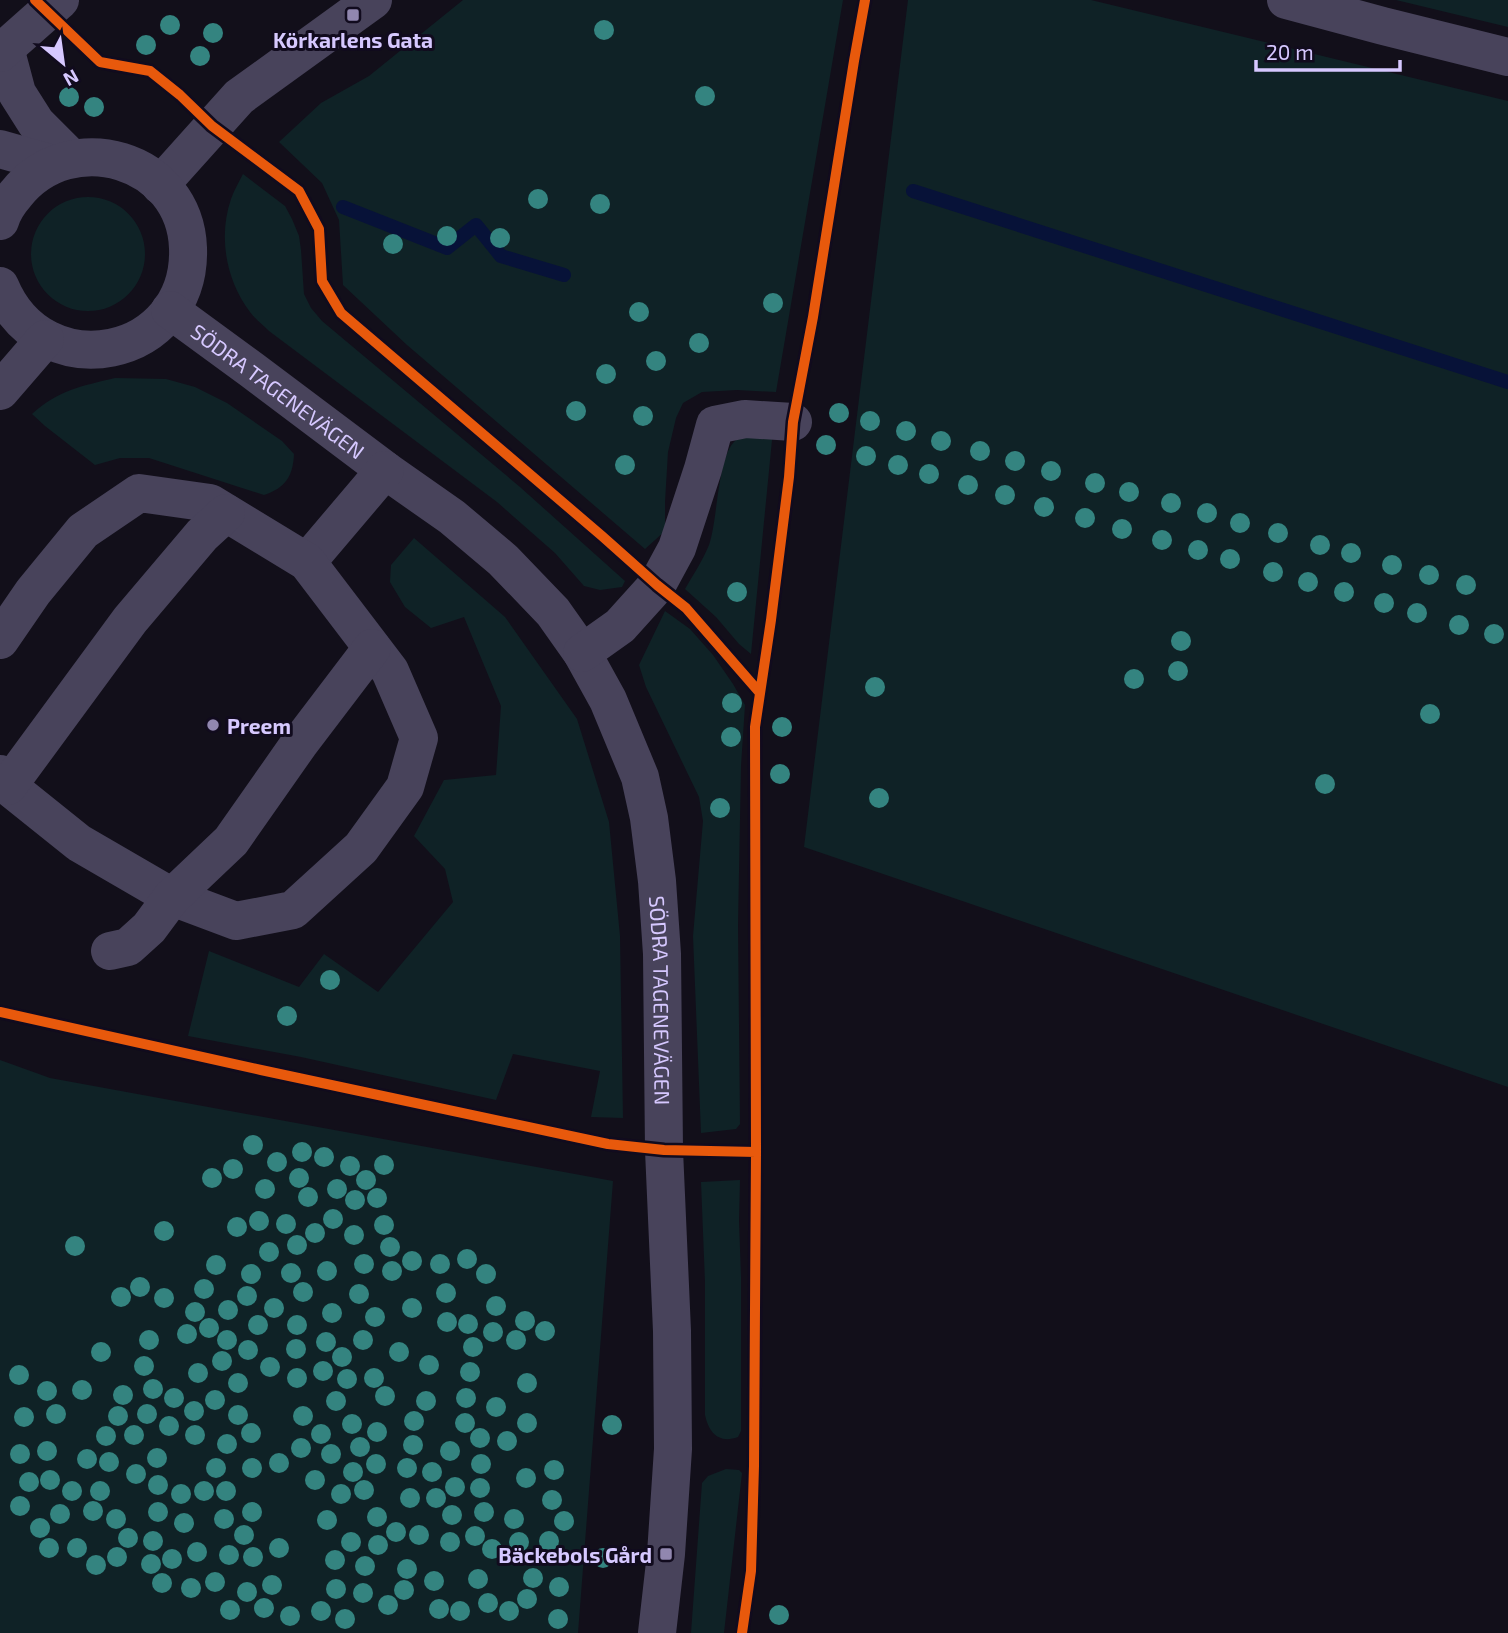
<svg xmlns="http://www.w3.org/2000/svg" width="1508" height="1633" font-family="'Exo 2',sans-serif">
	<rect width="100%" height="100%" fill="#120f1a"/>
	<!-- green -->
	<path fill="#0f2226" d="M 463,0 L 843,0 L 776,392 L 737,390 L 702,392 L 683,403 L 676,418 L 668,452 L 665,502 L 665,531 L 645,549 L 407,345 L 343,285 L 339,220 L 322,183 L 279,142 L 321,103 L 369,76 Z
		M 908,0 L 1091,0 L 1508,101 L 1508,1087 L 804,847 Z
		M 1396,0 L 1508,0 L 1508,27 Z
		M 243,174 L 285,206 L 292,219 L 299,236 L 301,250 L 304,294 L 311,308 L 322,321 L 520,487 L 625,581 L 622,587 L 600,590 L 584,586 L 555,553 L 497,502 L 269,331 C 263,325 255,319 250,312 C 226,280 218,237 231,199 C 234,190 239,182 243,174 Z
		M31 254a57 57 0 1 1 114 0a57 57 0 1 1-114 0Z
		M 115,378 L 166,379 L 195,387 L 227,403 L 282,441 L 294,454 C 293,477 285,488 264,495 L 149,458 L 120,458 L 95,465 L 45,426 L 32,414 C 58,390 82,386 115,378 Z
		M 773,430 L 751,654 L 739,644 L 716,617 L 685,589 C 693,575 703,560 709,545 C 718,520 717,455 736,440 C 743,435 764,432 773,430 Z
		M 414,538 L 505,617 L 577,719 L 609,822 L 620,936 L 623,1118 L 591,1117 L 600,1071 L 513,1054 L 496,1100 L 301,1057 L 188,1036 L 209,951 L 299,987 L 324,954 L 378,992 L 453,902 L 445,869 L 414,836 L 444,780 L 496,775 L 501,706 L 464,617 L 431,628 L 405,607 L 390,582 L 391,565 Z
		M 665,611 L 690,629 L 713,655 L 733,684 L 745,705 L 741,766 L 738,925 L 740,1124 L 736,1129 L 701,1133 L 693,936 L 703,821 L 699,797 L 646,687 L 639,665 Z
		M 0,1060 L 50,1078 L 613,1181 L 578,1633 L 0,1633 Z
		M 740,1180 L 739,1221 L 741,1277 L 741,1431 L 738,1437 C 719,1444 709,1433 705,1415 L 705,1282 L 701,1182 Z
		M 726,1469 L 739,1470 L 742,1473 L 724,1633 L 691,1633 L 702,1483 L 708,1476 Z"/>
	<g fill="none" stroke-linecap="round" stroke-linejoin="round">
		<!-- stream -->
		<path stroke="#071238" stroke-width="14" d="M 913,191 L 1508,382
			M 343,207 L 447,248 L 476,225 L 501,256 L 564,275"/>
		<!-- minor -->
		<g stroke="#48435b" stroke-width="38">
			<path d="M 1286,0 L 1383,26 L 1508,57"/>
			<path d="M 5,48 L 17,93 L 36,123 L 71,158"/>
			<path d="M 0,53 L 60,0"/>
			<path d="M 0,149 L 53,164"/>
			<path d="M 160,185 L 239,97 L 373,0"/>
			<path d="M 0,221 C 3,211 9,202 16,194 C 71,125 185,159 188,248 C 192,359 43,390 0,286"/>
			<path id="s1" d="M 170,310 L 252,370 L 385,470 L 452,517 L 503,560 L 553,612 L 582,653 L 608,700 L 640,777 L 649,818 L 657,881 L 662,954 L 664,1150 L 672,1331 L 673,1449 L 666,1554 L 657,1633"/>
			<path d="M 0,391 L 45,339"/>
			<path d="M 307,562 L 385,470"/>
			<path d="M 0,640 L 33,592 L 83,531 L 139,493 L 210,503 L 307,562 L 390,671 L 419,738 L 405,787 L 361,848 L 293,910 L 236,921 L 172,897 L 79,843 L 8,786 L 0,774"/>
			<path d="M 582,653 L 620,626 L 657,585 L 677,548 L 703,469 L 715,425 L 745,419 L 793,422"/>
			<path d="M 8,786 L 130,620 L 202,535 L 226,513"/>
			<path d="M 110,951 L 128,947 L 149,928 L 172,897 L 231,841 L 299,744 L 372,648"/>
		</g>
		<!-- cycleway casing -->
		<g stroke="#110b1e" stroke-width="15">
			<path id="cycleway" d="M 35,0 L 100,62 L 150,71 L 180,95 L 212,126 L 299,191 L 319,229 L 322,281 L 341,313 L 602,536 L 657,585 L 686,608 L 760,693
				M 0,1012 L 261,1070 L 608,1144 L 664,1150 L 756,1152
				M 742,1633 L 751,1571 L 754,1466 L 756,1152 L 755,727 L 771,620 L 789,477 L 793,422 L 813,317 L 854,61 L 865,0"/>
		</g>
		<!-- cycleway -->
		<use href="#cycleway" stroke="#e8590c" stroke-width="10"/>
	</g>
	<!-- trees -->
	<g fill="#348480">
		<circle cx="170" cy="25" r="10"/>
		<circle cx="604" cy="30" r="10"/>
		<circle cx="213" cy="33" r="10"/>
		<circle cx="146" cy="45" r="10"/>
		<circle cx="200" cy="56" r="10"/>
		<circle cx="705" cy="96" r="10"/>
		<circle cx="69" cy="97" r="10"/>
		<circle cx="94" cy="107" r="10"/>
		<circle cx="538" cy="199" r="10"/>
		<circle cx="600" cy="204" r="10"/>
		<circle cx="447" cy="236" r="10"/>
		<circle cx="500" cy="238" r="10"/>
		<circle cx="393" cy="244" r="10"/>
		<circle cx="773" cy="303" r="10"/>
		<circle cx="639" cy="312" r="10"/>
		<circle cx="699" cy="343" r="10"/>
		<circle cx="656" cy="361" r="10"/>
		<circle cx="606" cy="374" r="10"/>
		<circle cx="576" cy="411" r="10"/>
		<circle cx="839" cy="413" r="10"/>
		<circle cx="643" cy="416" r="10"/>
		<circle cx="870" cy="421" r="10"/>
		<circle cx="906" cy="431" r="10"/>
		<circle cx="941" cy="441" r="10"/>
		<circle cx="826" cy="445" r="10"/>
		<circle cx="980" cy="451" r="10"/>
		<circle cx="866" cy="456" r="10"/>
		<circle cx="1015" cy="461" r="10"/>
		<circle cx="625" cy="465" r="10"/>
		<circle cx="898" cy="465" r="10"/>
		<circle cx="1051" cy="471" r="10"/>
		<circle cx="929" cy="474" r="10"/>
		<circle cx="1095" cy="483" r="10"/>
		<circle cx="968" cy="485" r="10"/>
		<circle cx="1129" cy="492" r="10"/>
		<circle cx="1005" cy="495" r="10"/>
		<circle cx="1171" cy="503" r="10"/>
		<circle cx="1044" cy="507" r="10"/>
		<circle cx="1207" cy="513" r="10"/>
		<circle cx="1085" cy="518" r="10"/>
		<circle cx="1240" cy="523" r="10"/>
		<circle cx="1122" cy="529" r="10"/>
		<circle cx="1278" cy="533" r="10"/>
		<circle cx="1162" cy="540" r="10"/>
		<circle cx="1320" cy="545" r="10"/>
		<circle cx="1198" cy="550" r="10"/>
		<circle cx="1351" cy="553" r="10"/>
		<circle cx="1230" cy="559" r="10"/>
		<circle cx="1392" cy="565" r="10"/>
		<circle cx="1273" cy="572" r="10"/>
		<circle cx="1429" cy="575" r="10"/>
		<circle cx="1308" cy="582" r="10"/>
		<circle cx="1466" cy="585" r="10"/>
		<circle cx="737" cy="592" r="10"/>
		<circle cx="1344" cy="592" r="10"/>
		<circle cx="1384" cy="603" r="10"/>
		<circle cx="1417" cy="613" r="10"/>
		<circle cx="1459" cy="625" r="10"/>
		<circle cx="1494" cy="634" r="10"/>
		<circle cx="1181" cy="641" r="10"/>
		<circle cx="1178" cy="671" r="10"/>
		<circle cx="1134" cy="679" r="10"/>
		<circle cx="875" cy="687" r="10"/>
		<circle cx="732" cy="703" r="10"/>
		<circle cx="1430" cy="714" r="10"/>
		<circle cx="782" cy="727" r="10"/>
		<circle cx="731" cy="737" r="10"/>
		<circle cx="780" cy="774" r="10"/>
		<circle cx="1325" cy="784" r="10"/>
		<circle cx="879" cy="798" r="10"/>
		<circle cx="720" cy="808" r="10"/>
		<circle cx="330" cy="980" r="10"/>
		<circle cx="287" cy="1016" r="10"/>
		<circle cx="253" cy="1145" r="10"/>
		<circle cx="302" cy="1152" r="10"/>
		<circle cx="324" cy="1157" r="10"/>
		<circle cx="277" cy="1162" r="10"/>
		<circle cx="384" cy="1165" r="10"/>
		<circle cx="350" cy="1166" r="10"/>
		<circle cx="233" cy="1169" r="10"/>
		<circle cx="212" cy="1178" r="10"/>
		<circle cx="299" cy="1178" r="10"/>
		<circle cx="366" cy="1180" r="10"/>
		<circle cx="265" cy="1189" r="10"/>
		<circle cx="337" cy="1189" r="10"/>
		<circle cx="308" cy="1197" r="10"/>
		<circle cx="377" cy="1198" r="10"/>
		<circle cx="355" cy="1200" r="10"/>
		<circle cx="333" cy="1219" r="10"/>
		<circle cx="259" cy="1221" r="10"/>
		<circle cx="286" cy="1224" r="10"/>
		<circle cx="384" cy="1225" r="10"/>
		<circle cx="237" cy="1227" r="10"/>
		<circle cx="164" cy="1231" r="10"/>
		<circle cx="315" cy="1233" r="10"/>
		<circle cx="354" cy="1235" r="10"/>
		<circle cx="297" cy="1245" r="10"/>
		<circle cx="75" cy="1246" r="10"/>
		<circle cx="390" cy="1247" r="10"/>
		<circle cx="269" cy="1252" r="10"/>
		<circle cx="467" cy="1259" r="10"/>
		<circle cx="412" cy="1261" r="10"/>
		<circle cx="364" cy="1264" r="10"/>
		<circle cx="440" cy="1264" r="10"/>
		<circle cx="216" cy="1265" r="10"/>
		<circle cx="327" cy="1271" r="10"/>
		<circle cx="392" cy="1271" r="10"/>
		<circle cx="291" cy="1273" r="10"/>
		<circle cx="251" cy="1274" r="10"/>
		<circle cx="486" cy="1274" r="10"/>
		<circle cx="140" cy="1287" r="10"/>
		<circle cx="204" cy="1289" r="10"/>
		<circle cx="303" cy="1292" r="10"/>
		<circle cx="446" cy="1293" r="10"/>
		<circle cx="359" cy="1294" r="10"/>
		<circle cx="247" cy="1296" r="10"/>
		<circle cx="121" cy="1297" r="10"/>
		<circle cx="164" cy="1298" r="10"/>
		<circle cx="496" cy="1306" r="10"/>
		<circle cx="274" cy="1308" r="10"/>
		<circle cx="412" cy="1308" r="10"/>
		<circle cx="228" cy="1310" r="10"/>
		<circle cx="195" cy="1312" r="10"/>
		<circle cx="332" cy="1313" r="10"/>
		<circle cx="375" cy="1317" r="10"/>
		<circle cx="525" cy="1321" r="10"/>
		<circle cx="447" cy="1322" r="10"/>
		<circle cx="468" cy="1324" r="10"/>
		<circle cx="258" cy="1325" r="10"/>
		<circle cx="297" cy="1325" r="10"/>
		<circle cx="209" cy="1328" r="10"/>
		<circle cx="545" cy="1331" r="10"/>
		<circle cx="493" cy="1332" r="10"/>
		<circle cx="187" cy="1334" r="10"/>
		<circle cx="149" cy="1340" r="10"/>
		<circle cx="227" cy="1340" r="10"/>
		<circle cx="363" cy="1340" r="10"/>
		<circle cx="516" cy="1340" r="10"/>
		<circle cx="326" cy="1342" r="10"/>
		<circle cx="473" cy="1347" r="10"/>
		<circle cx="296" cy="1349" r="10"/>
		<circle cx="248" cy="1350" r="10"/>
		<circle cx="101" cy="1352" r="10"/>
		<circle cx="399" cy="1352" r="10"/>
		<circle cx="342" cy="1357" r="10"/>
		<circle cx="222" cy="1361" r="10"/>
		<circle cx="429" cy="1365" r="10"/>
		<circle cx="144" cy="1366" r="10"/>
		<circle cx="270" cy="1367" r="10"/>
		<circle cx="323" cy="1371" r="10"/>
		<circle cx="470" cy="1372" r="10"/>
		<circle cx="198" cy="1373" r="10"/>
		<circle cx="19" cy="1375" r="10"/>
		<circle cx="297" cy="1378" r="10"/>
		<circle cx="374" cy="1378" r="10"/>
		<circle cx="347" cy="1379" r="10"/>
		<circle cx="238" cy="1383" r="10"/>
		<circle cx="527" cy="1383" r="10"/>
		<circle cx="153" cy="1389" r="10"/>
		<circle cx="82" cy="1390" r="10"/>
		<circle cx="47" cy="1391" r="10"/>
		<circle cx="123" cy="1395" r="10"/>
		<circle cx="385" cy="1396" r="10"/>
		<circle cx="174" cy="1398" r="10"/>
		<circle cx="466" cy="1398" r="10"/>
		<circle cx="215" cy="1400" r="10"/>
		<circle cx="336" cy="1401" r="10"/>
		<circle cx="426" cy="1401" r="10"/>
		<circle cx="496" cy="1407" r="10"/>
		<circle cx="194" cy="1411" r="10"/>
		<circle cx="56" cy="1414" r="10"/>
		<circle cx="147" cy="1414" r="10"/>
		<circle cx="238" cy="1415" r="10"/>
		<circle cx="118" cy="1416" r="10"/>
		<circle cx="303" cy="1416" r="10"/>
		<circle cx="24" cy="1417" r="10"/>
		<circle cx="414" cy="1421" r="10"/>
		<circle cx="465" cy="1423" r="10"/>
		<circle cx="527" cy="1423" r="10"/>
		<circle cx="352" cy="1424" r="10"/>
		<circle cx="612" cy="1425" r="10"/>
		<circle cx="169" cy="1426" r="10"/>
		<circle cx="377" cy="1432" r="10"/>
		<circle cx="251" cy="1433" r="10"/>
		<circle cx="321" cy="1434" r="10"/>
		<circle cx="134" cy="1435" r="10"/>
		<circle cx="195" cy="1435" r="10"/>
		<circle cx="106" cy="1436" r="10"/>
		<circle cx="480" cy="1438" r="10"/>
		<circle cx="507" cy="1441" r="10"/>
		<circle cx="227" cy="1444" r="10"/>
		<circle cx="413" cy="1445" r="10"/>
		<circle cx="360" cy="1447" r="10"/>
		<circle cx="301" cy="1448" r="10"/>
		<circle cx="47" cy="1451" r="10"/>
		<circle cx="450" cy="1451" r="10"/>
		<circle cx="20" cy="1454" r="10"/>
		<circle cx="331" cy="1454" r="10"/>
		<circle cx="157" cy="1458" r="10"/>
		<circle cx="87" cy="1459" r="10"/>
		<circle cx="109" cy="1462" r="10"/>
		<circle cx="279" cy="1463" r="10"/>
		<circle cx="376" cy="1464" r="10"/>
		<circle cx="481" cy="1464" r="10"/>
		<circle cx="216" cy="1468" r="10"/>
		<circle cx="252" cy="1468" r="10"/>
		<circle cx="407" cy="1468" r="10"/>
		<circle cx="554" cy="1470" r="10"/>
		<circle cx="353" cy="1472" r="10"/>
		<circle cx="432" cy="1472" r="10"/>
		<circle cx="136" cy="1474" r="10"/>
		<circle cx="526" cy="1478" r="10"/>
		<circle cx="50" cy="1480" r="10"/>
		<circle cx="315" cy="1480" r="10"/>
		<circle cx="29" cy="1482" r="10"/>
		<circle cx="158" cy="1485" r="10"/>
		<circle cx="455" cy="1487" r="10"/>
		<circle cx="480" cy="1488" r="10"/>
		<circle cx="364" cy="1490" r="10"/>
		<circle cx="72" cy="1491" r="10"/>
		<circle cx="100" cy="1491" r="10"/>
		<circle cx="204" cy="1491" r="10"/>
		<circle cx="226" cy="1491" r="10"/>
		<circle cx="181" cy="1494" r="10"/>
		<circle cx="341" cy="1494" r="10"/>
		<circle cx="410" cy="1498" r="10"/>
		<circle cx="436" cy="1498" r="10"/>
		<circle cx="552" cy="1500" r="10"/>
		<circle cx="20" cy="1506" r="10"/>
		<circle cx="93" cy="1511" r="10"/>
		<circle cx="158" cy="1512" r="10"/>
		<circle cx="252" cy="1512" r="10"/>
		<circle cx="484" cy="1512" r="10"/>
		<circle cx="60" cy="1514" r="10"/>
		<circle cx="452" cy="1515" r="10"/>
		<circle cx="377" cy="1517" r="10"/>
		<circle cx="116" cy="1519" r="10"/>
		<circle cx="224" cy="1519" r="10"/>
		<circle cx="514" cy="1519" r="10"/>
		<circle cx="327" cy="1520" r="10"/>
		<circle cx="564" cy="1521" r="10"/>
		<circle cx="184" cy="1523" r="10"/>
		<circle cx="40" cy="1528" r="10"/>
		<circle cx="396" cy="1532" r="10"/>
		<circle cx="244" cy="1535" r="10"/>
		<circle cx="419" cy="1535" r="10"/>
		<circle cx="475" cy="1536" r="10"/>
		<circle cx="128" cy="1538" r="10"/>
		<circle cx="153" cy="1541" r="10"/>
		<circle cx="549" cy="1541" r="10"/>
		<circle cx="351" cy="1542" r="10"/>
		<circle cx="450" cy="1542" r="10"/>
		<circle cx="519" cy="1542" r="10"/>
		<circle cx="378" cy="1545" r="10"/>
		<circle cx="49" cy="1548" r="10"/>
		<circle cx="77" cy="1548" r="10"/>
		<circle cx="279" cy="1548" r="10"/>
		<circle cx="492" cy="1549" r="10"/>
		<circle cx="197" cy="1552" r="10"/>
		<circle cx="229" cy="1555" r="10"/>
		<circle cx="117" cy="1557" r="10"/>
		<circle cx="253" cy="1557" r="10"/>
		<circle cx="603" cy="1558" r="10"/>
		<circle cx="172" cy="1559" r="10"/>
		<circle cx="335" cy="1560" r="10"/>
		<circle cx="151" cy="1564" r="10"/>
		<circle cx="96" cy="1565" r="10"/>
		<circle cx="365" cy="1566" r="10"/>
		<circle cx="407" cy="1569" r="10"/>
		<circle cx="533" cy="1578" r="10"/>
		<circle cx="478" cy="1579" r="10"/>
		<circle cx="434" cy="1581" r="10"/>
		<circle cx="215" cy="1582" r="10"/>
		<circle cx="162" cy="1583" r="10"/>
		<circle cx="272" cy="1585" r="10"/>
		<circle cx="559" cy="1587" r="10"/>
		<circle cx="191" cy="1588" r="10"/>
		<circle cx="336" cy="1589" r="10"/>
		<circle cx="404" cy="1590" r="10"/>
		<circle cx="247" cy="1592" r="10"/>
		<circle cx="363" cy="1593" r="10"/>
		<circle cx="527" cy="1599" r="10"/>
		<circle cx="488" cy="1603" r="10"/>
		<circle cx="388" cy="1605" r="10"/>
		<circle cx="264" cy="1608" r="10"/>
		<circle cx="439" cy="1609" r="10"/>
		<circle cx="230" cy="1610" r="10"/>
		<circle cx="321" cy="1611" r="10"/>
		<circle cx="460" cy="1611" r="10"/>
		<circle cx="509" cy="1611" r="10"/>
		<circle cx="779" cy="1615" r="10"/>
		<circle cx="290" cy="1616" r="10"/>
		<circle cx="345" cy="1619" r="10"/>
		<circle cx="558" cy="1619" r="10"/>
	</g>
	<!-- markers -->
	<g fill="#9187af" stroke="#110b1e" stroke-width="2.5">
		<rect x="346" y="8" width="14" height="14" rx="3.5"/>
		<circle cx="213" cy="725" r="7"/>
		<rect x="659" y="1547" width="14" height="14" rx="3.5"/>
	</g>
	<g text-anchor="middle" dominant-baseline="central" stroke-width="6" stroke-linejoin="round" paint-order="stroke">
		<!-- poi labels -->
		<g font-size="21" font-weight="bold" fill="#d6c8ff" stroke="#110b1e">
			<text x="353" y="39">Körkarlens Gata</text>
			<text x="227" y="725" text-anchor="start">Preem</text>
			<text x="652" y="1554" text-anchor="end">Bäckebols Gård</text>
		</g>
		<!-- street labels -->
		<g font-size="21" fill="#d6c8ff" stroke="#110b1e">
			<text stroke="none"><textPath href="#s1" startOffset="135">SÖDRA TAGENEVÄGEN</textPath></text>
			<text stroke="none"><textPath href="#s1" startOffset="901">SÖDRA TAGENEVÄGEN</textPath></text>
		</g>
	</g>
	<!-- north arrow -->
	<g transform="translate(63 63) rotate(151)" stroke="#110b1e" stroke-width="5" paint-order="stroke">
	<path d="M0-5L12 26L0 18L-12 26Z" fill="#d6c8ff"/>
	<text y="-10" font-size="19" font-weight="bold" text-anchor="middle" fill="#d6c8ff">N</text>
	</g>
	<!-- scale -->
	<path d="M1256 60v10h144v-10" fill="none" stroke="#d6c8ff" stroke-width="3.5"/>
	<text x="1266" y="60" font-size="21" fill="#d6c8ff" stroke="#110b1e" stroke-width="5" paint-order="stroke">20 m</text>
</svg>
